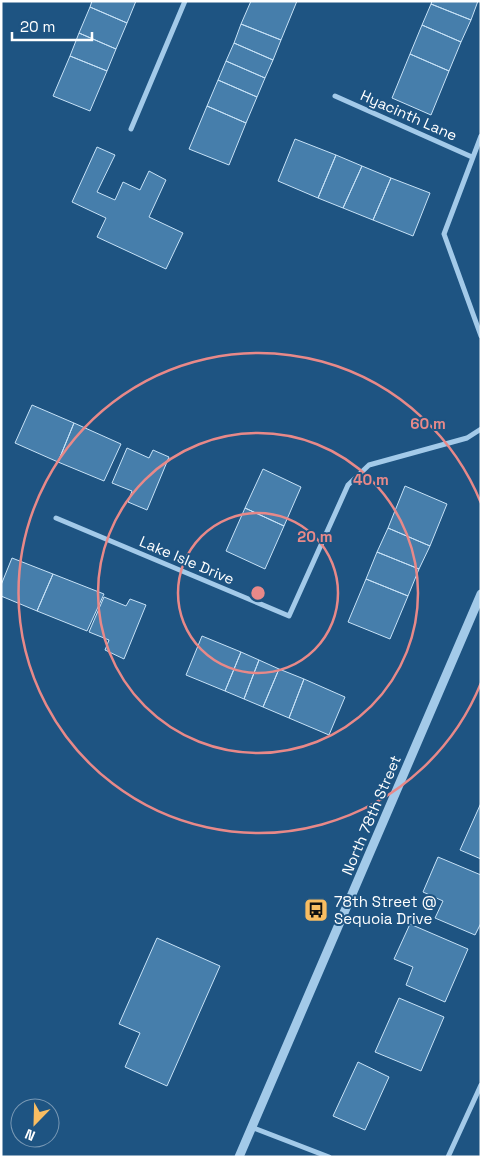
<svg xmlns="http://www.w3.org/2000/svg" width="482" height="1158" font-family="'Space Grotesk',sans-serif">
	<rect width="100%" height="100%" fill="#1e5482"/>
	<!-- building -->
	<path fill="#467eab" stroke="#c7e2f7" d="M 92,1 L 136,1 L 127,23 L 90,7 Z
		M 251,1 L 297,1 L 281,40 L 241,24 Z
		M 432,1 L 478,1 L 471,20 L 431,4 Z
		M 431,4 L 471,20 L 461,42 L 422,25 Z
		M 90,7 L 127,23 L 116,49 L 79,33 Z
		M 241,24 L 281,40 L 273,60 L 234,43 Z
		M 422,25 L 461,42 L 449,71 L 410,54 Z
		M 79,33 L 116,49 L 107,71 L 70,56 Z
		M 234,43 L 273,60 L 265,78 L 226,61 Z
		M 410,54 L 449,71 L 431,115 L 392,98 Z
		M 70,56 L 107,71 L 90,111 L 53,96 Z
		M 226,61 L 265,78 L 257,97 L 218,80 Z
		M 218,80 L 257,97 L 246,123 L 207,106 Z
		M 207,106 L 246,123 L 229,165 L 189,149 Z
		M 295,139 L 336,155 L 318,198 L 278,181 Z
		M 97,147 L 115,155 L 97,192 L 115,200 L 123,182 L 140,190 L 149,171 L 166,180 L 149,217 L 183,233 L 166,269 L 97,237 L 106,218 L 72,202 Z
		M 336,155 L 362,166 L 343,208 L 318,198 Z
		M 362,166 L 391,178 L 373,220 L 343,208 Z
		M 391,178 L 430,193 L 413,236 L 373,220 Z
		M 32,405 L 74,423 L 58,462 L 15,443 Z
		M 74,423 L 121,444 L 104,481 L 58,462 Z
		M 127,448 L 149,458 L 153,450 L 169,457 L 147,510 L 128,502 L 132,491 L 112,483 Z
		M 263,469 L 301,487 L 284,526 L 245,508 Z
		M 405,486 L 447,504 L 430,546 L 388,528 Z
		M 245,508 L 284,526 L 265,569 L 226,551 Z
		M 388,528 L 430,546 L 419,569 L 377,552 Z
		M 377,552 L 419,569 L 408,596 L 366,579 Z
		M 12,558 L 53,574 L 37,611 L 1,596 L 1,585 Z
		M 53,574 L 104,594 L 87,631 L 37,611 Z
		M 366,579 L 408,596 L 390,639 L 348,622 Z
		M 104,597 L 126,606 L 130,599 L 146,605 L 124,659 L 105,650 L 109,640 L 89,632 Z
		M 202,636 L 241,652 L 225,691 L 186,675 Z
		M 241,652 L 259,660 L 244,699 L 225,691 Z
		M 259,660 L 279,669 L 263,707 L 244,699 Z
		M 279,669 L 304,679 L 289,718 L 263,707 Z
		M 304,679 L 345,697 L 329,735 L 289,718 Z
		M 481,803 L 481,859 L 460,850 Z
		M 438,857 L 481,875 L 481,923 L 475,935 L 435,918 L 443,901 L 423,892 Z
		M 410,924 L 468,949 L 445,1002 L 406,985 L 413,967 L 394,959 Z
		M 157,938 L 220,966 L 167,1086 L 125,1067 L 140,1033 L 119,1024 Z
		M 399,998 L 444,1017 L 421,1071 L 375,1052 Z
		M 358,1062 L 389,1077 L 365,1130 L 333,1116 Z"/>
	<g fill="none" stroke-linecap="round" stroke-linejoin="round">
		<!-- minor -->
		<path stroke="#a3cae9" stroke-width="5" d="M 335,96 L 472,157
			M 131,129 L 185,1
			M 481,136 L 444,234 L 481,336
			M 56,518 L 289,616 L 348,485 L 369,465 L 467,438 L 481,429
			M 251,1127 L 329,1157
			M 448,1157 L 481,1085"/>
		<!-- tertiary -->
		<path stroke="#a3cae9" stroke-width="9" d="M 239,1157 L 481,594"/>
	</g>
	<!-- distance rings -->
	<g fill="none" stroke="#e88989" stroke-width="2.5">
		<circle cx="258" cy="593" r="80"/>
		<circle cx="258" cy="593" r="160"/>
		<path d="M481 683A240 240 0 1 1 481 503"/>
	</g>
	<!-- icons -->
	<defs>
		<g id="bus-square" transform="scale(1.25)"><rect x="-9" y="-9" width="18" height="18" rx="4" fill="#f8bd62" stroke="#1e5482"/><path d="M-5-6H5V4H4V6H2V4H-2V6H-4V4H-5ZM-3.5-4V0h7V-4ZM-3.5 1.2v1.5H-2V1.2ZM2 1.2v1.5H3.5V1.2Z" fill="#111"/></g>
	</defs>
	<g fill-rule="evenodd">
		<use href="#bus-square" x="316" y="910"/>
	</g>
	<g text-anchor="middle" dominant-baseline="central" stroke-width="4" stroke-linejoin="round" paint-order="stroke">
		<!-- street labels -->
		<g font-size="15" fill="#fff" stroke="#1e5482">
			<text transform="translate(409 115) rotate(24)">Hyacinth Lane</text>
			<text transform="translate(187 560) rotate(23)">Lake Isle Drive</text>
			<text transform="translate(371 815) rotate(-67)">North 78th Street</text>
		</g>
		<!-- poi labels -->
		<g font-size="15" fill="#fff" stroke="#1e5482" text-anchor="start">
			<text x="334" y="901">78th Street @<tspan x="334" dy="17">Sequoia Drive</tspan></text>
		</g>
	</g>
	<circle cx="258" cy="593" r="8" fill="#e88989" stroke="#1e5482" stroke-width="2.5"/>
	<g font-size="15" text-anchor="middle" font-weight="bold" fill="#e88989" stroke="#1e5482" stroke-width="4" stroke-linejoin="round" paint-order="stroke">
		<text x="428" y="429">60 m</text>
		<text x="371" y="485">40 m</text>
		<text x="315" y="542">20 m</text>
	</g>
	<!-- border -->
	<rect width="482" height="1158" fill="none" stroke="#ffffff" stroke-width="5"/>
	<!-- north arrow -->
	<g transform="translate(35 1123) rotate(203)"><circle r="24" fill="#1e5482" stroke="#7898b4"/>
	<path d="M0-4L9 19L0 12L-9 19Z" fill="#f8bd62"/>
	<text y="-8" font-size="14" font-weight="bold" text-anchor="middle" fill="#ffffff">N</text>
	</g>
	<!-- scale -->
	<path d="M12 32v8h80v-8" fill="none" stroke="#ffffff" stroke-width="2.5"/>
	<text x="20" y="32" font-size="15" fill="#ffffff" stroke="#1e5482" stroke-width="4" paint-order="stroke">20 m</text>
</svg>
